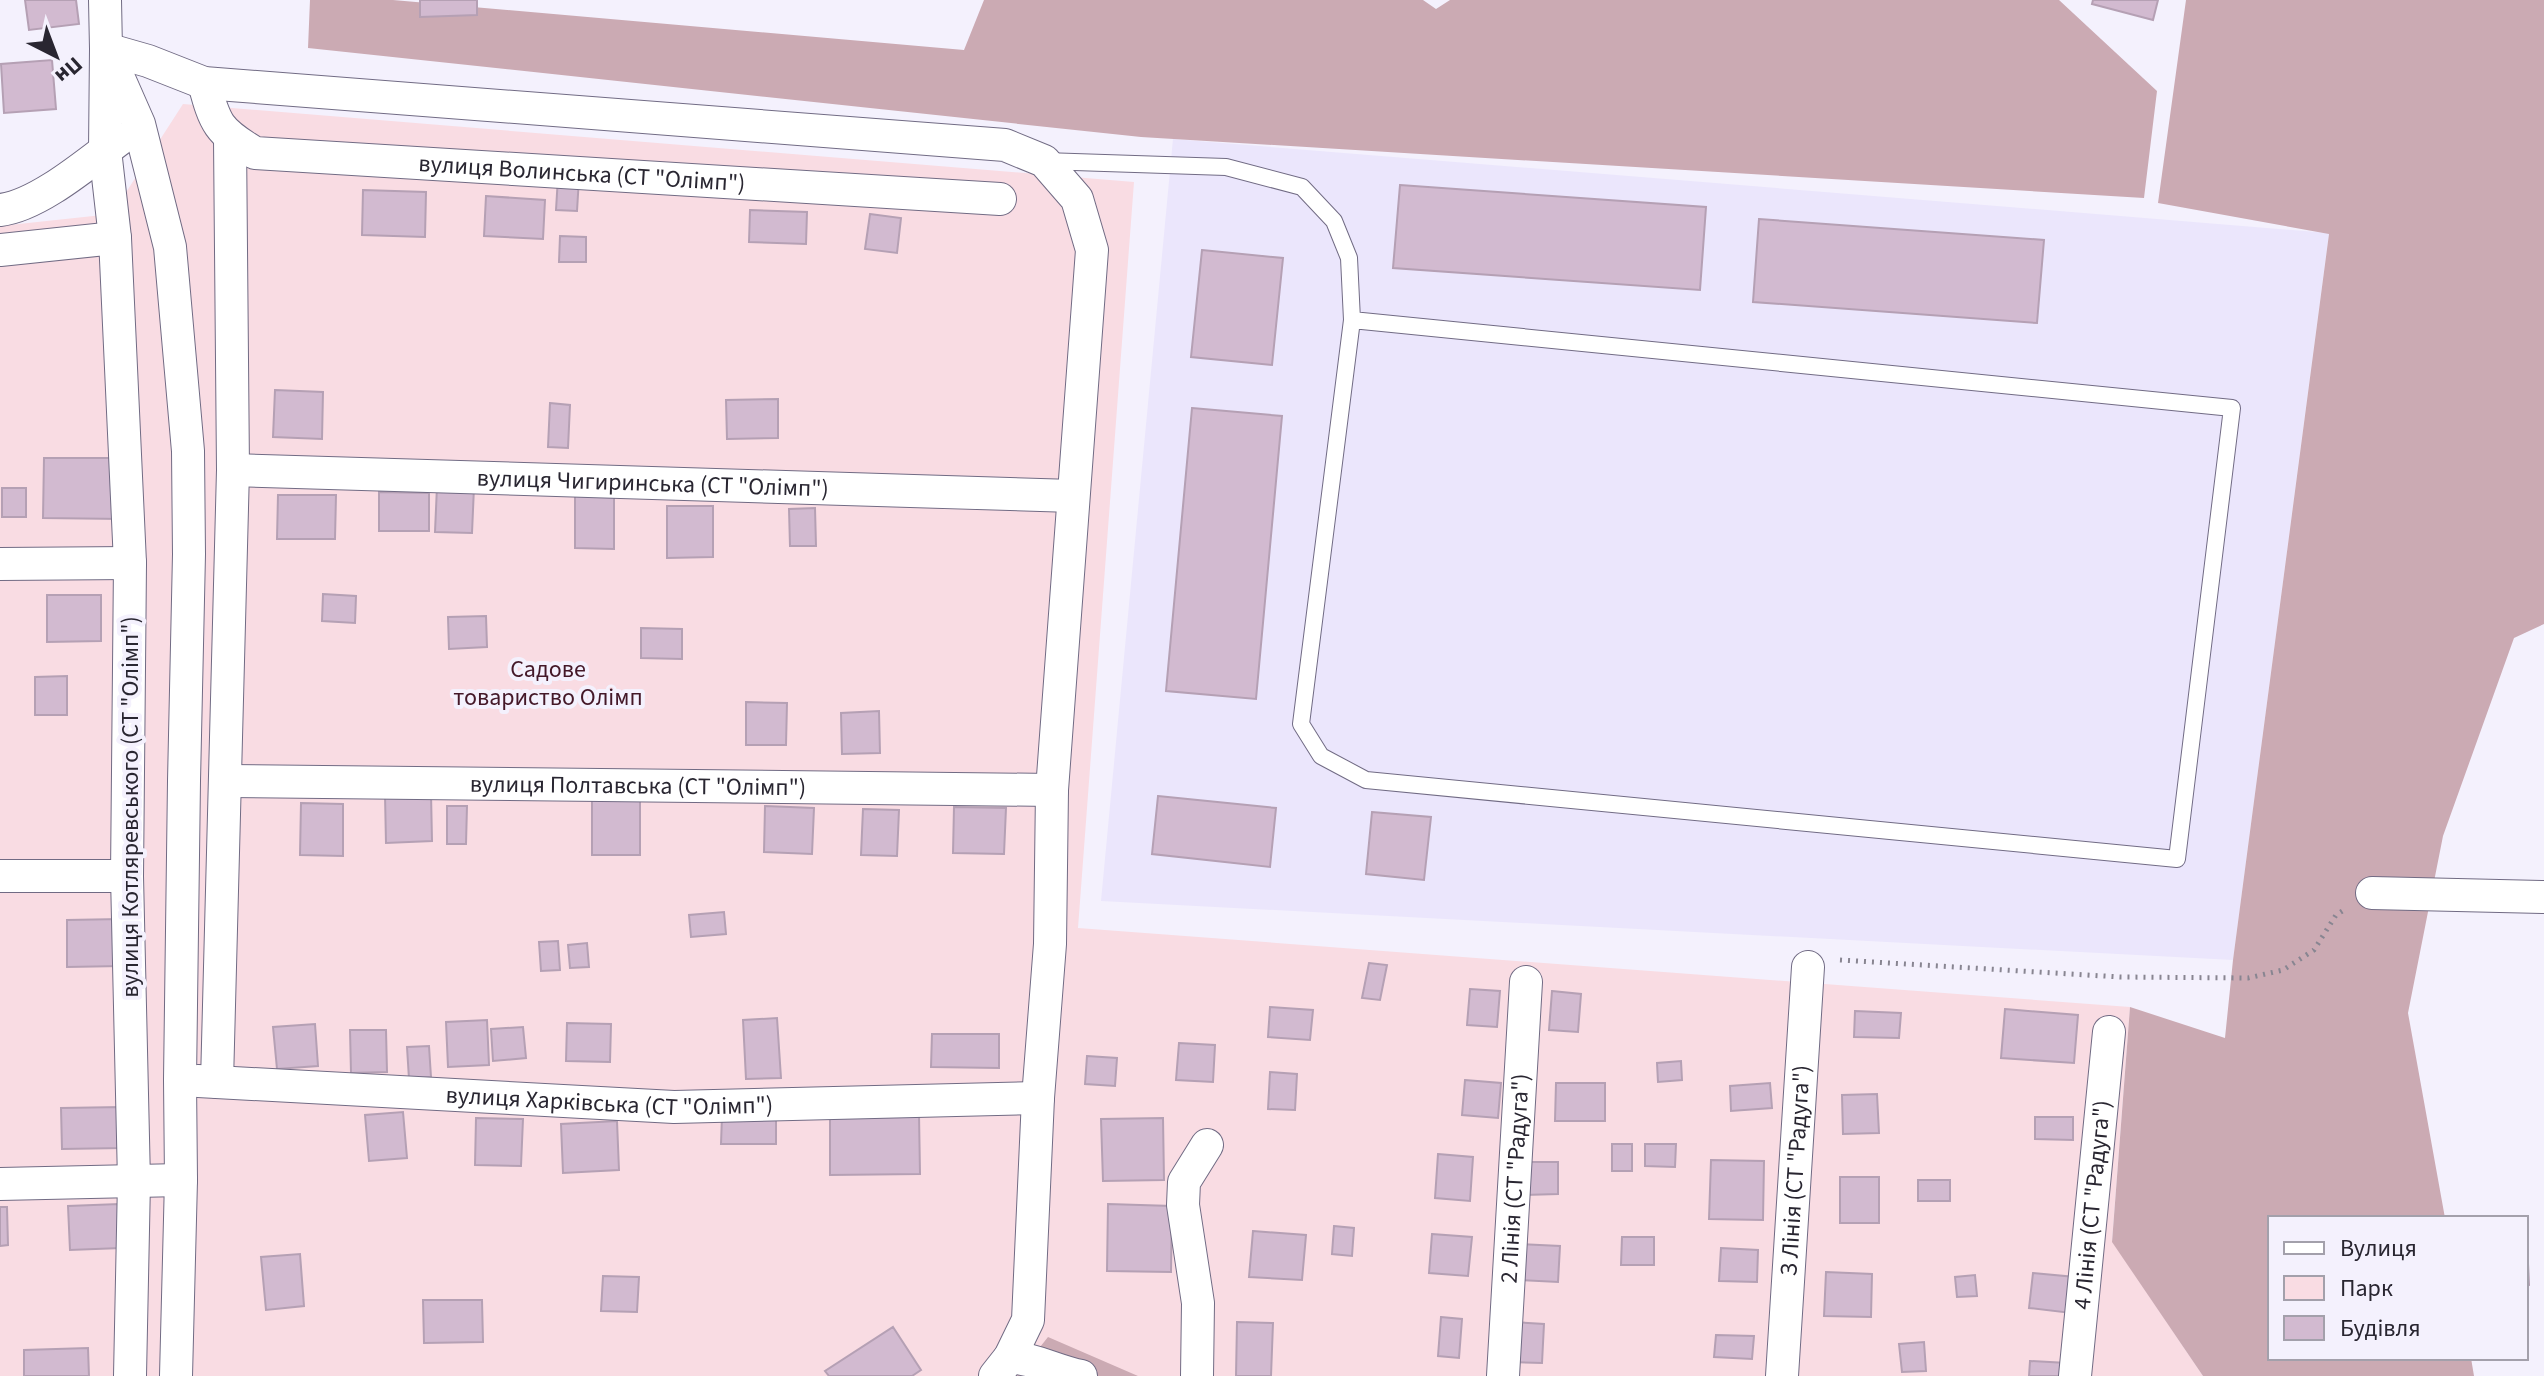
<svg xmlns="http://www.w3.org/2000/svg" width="2544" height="1376" font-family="'Source Sans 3',sans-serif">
	<rect width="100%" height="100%" fill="#f4f1fd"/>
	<!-- built -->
	<path fill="#ebe6fc" d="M 1173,139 L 2329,233 L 2233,960 L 1101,901 Z"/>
	<!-- green -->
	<path fill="#f9dce3" d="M 183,104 L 1134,182 L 1078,928 L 2130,1007 L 2112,1241 L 2203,1376 L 0,1376 L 0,226 L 112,214 Z"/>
	<!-- forest -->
	<path fill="#cbaab3" d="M 310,0 L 393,0 L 964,50 L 984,0 L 1423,0 L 1436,9 L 1450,0 L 2059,0 L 2157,91 L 2144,198 L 1141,137 L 308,48 Z
		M 2186,0 L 2544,0 L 2544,624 L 2514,638 L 2443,836 L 2408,1013 L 2445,1218 L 2270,1218 L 2270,1358 L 2471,1358 L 2474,1376 L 2203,1376 L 2112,1242 L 2130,1007 L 2225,1038 L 2233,960 L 2329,234 L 2158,203 Z
		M 1048,1337 L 1138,1376 L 1017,1376 Z"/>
	<!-- building -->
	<path fill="#d2bad0" stroke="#b5a0b4" stroke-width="2" d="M 25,0 L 76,0 L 79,24 L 29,30 Z
		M 420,0 L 477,0 L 477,15 L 420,17 Z
		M 2093,0 L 2158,0 L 2153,20 L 2092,4 Z
		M 52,60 L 56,109 L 4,113 L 1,64 Z
		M 558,177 L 579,178 L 577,211 L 556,210 Z
		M 1400,185 L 1706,207 L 1700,290 L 1393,268 Z
		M 363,190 L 426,192 L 425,237 L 362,235 Z
		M 486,196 L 545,200 L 543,239 L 484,236 Z
		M 750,210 L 807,212 L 806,244 L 749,242 Z
		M 870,214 L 901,218 L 897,253 L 865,249 Z
		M 1759,219 L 2044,240 L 2037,323 L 1753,302 Z
		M 560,236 L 586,237 L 586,262 L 559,262 Z
		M 1202,250 L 1283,258 L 1272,365 L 1191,357 Z
		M 275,390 L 323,392 L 322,439 L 273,437 Z
		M 778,399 L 778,438 L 727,439 L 726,400 Z
		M 550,403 L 570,405 L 568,448 L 548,447 Z
		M 1192,408 L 1282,416 L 1256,699 L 1166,691 Z
		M 44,458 L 123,458 L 122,519 L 43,518 Z
		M 575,485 L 614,486 L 614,549 L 575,548 Z
		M 437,486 L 474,487 L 472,533 L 435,532 Z
		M 2,488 L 26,488 L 26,517 L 2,517 Z
		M 379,492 L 429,493 L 429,531 L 379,531 Z
		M 278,495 L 336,495 L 335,539 L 277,539 Z
		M 667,506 L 713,506 L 713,557 L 667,558 Z
		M 815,508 L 816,546 L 790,546 L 789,509 Z
		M 323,594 L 356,596 L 355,623 L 322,621 Z
		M 47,595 L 101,595 L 101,641 L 47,642 Z
		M 486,616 L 487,647 L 449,649 L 448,617 Z
		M 641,628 L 682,629 L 682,659 L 641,658 Z
		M 67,676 L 67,715 L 35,715 L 35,677 Z
		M 746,702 L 787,703 L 786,745 L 746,745 Z
		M 879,711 L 880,753 L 842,754 L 841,713 Z
		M 431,793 L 432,841 L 386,843 L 385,795 Z
		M 1158,796 L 1276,808 L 1270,867 L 1152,854 Z
		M 592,800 L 640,800 L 640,855 L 592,855 Z
		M 301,803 L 343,804 L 343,856 L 300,855 Z
		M 447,806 L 467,806 L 466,844 L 447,844 Z
		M 765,806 L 814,808 L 812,854 L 764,852 Z
		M 954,807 L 1006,808 L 1004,854 L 953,853 Z
		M 863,809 L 899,810 L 897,856 L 861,855 Z
		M 1372,812 L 1431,817 L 1424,880 L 1366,874 Z
		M 724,912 L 726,934 L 691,937 L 689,915 Z
		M 121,919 L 121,966 L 67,967 L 67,920 Z
		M 558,941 L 560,970 L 541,971 L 539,942 Z
		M 587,943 L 589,967 L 570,968 L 568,945 Z
		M 1369,963 L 1387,965 L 1380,1000 L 1362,998 Z
		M 1470,989 L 1500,991 L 1497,1027 L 1467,1025 Z
		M 1552,991 L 1581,994 L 1578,1032 L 1549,1030 Z
		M 1270,1007 L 1313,1010 L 1310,1040 L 1268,1037 Z
		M 2005,1009 L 2078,1015 L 2074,1063 L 2001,1058 Z
		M 1855,1011 L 1901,1013 L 1899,1038 L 1854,1037 Z
		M 777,1018 L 781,1078 L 746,1079 L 743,1020 Z
		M 487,1020 L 489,1065 L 448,1067 L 446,1022 Z
		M 567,1023 L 611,1024 L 610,1062 L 566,1061 Z
		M 315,1024 L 318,1066 L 277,1069 L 273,1027 Z
		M 523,1027 L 526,1058 L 493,1061 L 491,1029 Z
		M 350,1030 L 386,1030 L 387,1072 L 351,1073 Z
		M 932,1034 L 999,1034 L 999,1068 L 931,1067 Z
		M 1179,1043 L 1215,1045 L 1213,1082 L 1176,1080 Z
		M 429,1046 L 431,1077 L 409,1079 L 407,1047 Z
		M 1087,1056 L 1117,1058 L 1115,1086 L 1085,1084 Z
		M 1681,1061 L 1682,1080 L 1658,1082 L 1657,1063 Z
		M 1270,1072 L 1297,1074 L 1295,1110 L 1268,1109 Z
		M 1465,1080 L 1501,1083 L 1498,1118 L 1462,1115 Z
		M 1556,1083 L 1605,1083 L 1605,1121 L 1555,1121 Z
		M 1770,1083 L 1772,1108 L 1731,1111 L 1730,1086 Z
		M 1877,1094 L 1879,1133 L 1843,1134 L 1842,1095 Z
		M 122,1107 L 123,1148 L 62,1149 L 61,1108 Z
		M 403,1112 L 407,1158 L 369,1161 L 365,1115 Z
		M 830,1114 L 919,1114 L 920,1174 L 830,1175 Z
		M 722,1116 L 776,1117 L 776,1144 L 721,1144 Z
		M 2035,1117 L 2073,1117 L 2073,1140 L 2035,1139 Z
		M 476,1118 L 523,1119 L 521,1166 L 475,1165 Z
		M 1163,1118 L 1164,1180 L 1103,1181 L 1101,1119 Z
		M 617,1121 L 619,1170 L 563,1173 L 561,1124 Z
		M 1612,1144 L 1632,1144 L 1632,1171 L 1612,1171 Z
		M 1645,1144 L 1676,1144 L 1675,1167 L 1645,1166 Z
		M 1438,1154 L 1473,1157 L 1470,1201 L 1435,1198 Z
		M 1711,1160 L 1764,1161 L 1763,1220 L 1709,1219 Z
		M 1521,1162 L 1558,1162 L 1558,1194 L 1521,1195 Z
		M 1840,1177 L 1879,1177 L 1879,1223 L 1840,1223 Z
		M 1918,1180 L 1950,1180 L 1950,1201 L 1918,1201 Z
		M 119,1204 L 121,1248 L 70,1250 L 68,1206 Z
		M 1108,1204 L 1172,1206 L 1171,1272 L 1107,1271 Z
		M 0,1207 L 7,1207 L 8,1245 L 0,1246 Z
		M 2526,1221 L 2529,1285 L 2526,1286 Z
		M 1334,1226 L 1354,1228 L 1352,1256 L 1332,1254 Z
		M 1253,1231 L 1306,1235 L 1302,1280 L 1249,1277 Z
		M 1432,1234 L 1472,1237 L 1468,1276 L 1429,1273 Z
		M 1622,1237 L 1654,1237 L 1654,1265 L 1621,1265 Z
		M 1519,1244 L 1560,1246 L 1558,1282 L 1517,1280 Z
		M 1721,1248 L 1758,1250 L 1757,1282 L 1719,1281 Z
		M 300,1254 L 304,1306 L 266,1310 L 261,1257 Z
		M 1826,1272 L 1872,1274 L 1871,1317 L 1824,1316 Z
		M 2033,1273 L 2075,1277 L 2071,1313 L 2029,1308 Z
		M 1975,1275 L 1977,1296 L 1957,1297 L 1955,1277 Z
		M 603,1276 L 639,1277 L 637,1312 L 601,1311 Z
		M 423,1300 L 482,1300 L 483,1342 L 424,1343 Z
		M 1441,1317 L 1462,1319 L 1459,1358 L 1438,1356 Z
		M 1237,1322 L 1273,1323 L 1271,1376 L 1236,1376 Z
		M 1513,1322 L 1544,1324 L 1542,1363 L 1511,1362 Z
		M 893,1327 L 921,1370 L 912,1376 L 829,1376 L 825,1371 Z
		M 1716,1335 L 1754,1336 L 1752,1359 L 1714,1357 Z
		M 1924,1342 L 1926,1371 L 1902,1372 L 1899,1344 Z
		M 88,1348 L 89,1376 L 24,1376 L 24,1350 Z
		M 2030,1361 L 2067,1363 L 2066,1376 L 2029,1376 Z"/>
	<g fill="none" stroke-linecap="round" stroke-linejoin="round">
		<!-- lane casing -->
		<g stroke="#716b84" stroke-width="18">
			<path id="lane" d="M 1044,161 L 1226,167 L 1302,187 L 1334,221 L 1349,258 L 1352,320 L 1301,724 L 1321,756 L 1366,780 L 2177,859 L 2232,408 L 1352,320"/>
		</g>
		<!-- street casing -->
		<g stroke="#716b84" stroke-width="34">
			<g id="street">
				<path d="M 105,0 L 106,49 L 139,124 L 170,247 L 188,451 L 189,554 L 184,781 L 180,1080 L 181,1180 L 176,1376"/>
				<path id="s1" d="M 204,83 C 215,124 218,131 255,153 L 1000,199"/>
				<path d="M 0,210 C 38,206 89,162 120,139"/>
				<path d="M 0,250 L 115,238"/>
				<path id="s2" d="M 233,470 L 1073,496"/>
				<path d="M 0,564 L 130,563"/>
				<path id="s3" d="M 226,781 L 1052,790"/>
				<path d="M 0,876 L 127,876"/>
				<path d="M 2372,893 L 2544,897"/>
				<path id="s4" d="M 198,1081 L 674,1107 L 1038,1098"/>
				<path d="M 217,1082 L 233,470 L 230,139"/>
				<path d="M 0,1184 L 181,1180"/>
				<path d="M 1010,1357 C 1036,1359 1056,1371 1081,1376"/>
				<path d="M 130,1376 L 134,1181 L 127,876 L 130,563 L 115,238 L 105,150 L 106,49 L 148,61 L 204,83 L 1005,145 L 1044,161 L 1077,199 L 1092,250 L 1052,790 L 1050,944 L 1038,1098 L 1028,1320 L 1010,1357 L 995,1376"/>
				<path d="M 1197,1376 L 1198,1303 L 1183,1205 L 1184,1182 L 1207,1145"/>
				<path id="s5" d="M 1503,1376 L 1526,982"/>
				<path id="s6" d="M 1782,1376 L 1808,967"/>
				<path id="s7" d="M 2075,1376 L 2109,1032"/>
			</g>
		</g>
		<!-- path -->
		<path stroke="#888591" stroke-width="5" stroke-dasharray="2 6" stroke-linecap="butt" d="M 1840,960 L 2120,977 L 2248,978 L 2283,970 L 2314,950 L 2336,915 L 2347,908"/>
		<!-- lane -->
		<use href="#lane" stroke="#fff" stroke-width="16"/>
		<!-- street -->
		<use href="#street" stroke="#fff" stroke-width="32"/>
	</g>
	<g text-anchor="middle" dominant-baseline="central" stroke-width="8" stroke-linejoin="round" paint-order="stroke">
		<!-- street labels -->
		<g font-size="24" fill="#292631" stroke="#f4f1fd">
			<text stroke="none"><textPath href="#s1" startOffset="418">вулиця Волинська (СТ "Олімп")</textPath></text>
			<text stroke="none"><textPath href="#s2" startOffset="420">вулиця Чигиринська (СТ "Олімп")</textPath></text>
			<text stroke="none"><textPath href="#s3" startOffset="412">вулиця Полтавська (СТ "Олімп")</textPath></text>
			<text transform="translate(130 807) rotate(-90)">вулиця Котляревського (СТ "Олімп")</text>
			<text stroke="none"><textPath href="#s4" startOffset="412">вулиця Харківська (СТ "Олімп")</textPath></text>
			<text stroke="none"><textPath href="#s6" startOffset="206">З Лінія (СТ "Радуга")</textPath></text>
			<text stroke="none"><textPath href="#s5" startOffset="198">2 Лінія (СТ "Радуга")</textPath></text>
			<text stroke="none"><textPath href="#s7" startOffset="172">4 Лінія (СТ "Радуга")</textPath></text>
		</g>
		<!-- park labels -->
		<g font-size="24" fill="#441828" stroke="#f4f1fd">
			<text x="548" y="669">Садове<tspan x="548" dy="28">товариство Олімп</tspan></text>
		</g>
	</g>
	<!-- legend -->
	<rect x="2268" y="1216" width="260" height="144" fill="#f4f1fd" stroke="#a3a0ab" stroke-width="2"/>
	<rect x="2284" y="1242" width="40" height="12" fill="#ffffff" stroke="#a3a0ab" stroke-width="2"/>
	<text x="2340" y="1256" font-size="24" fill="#292631">Вулиця</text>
	<rect x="2284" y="1276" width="40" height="24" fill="#f9dce3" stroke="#a3a0ab" stroke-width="2"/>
	<text x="2340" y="1296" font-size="24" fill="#292631">Парк</text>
	<rect x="2284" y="1316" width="40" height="24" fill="#d2bad0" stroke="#a3a0ab" stroke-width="2"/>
	<text x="2340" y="1336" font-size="24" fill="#292631">Будівля</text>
	<!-- north arrow -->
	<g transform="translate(56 56) rotate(138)" stroke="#f4f1fd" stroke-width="6" paint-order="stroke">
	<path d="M0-6L14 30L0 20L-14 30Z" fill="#292631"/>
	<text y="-12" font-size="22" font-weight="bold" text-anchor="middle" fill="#292631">Пн</text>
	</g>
</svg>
